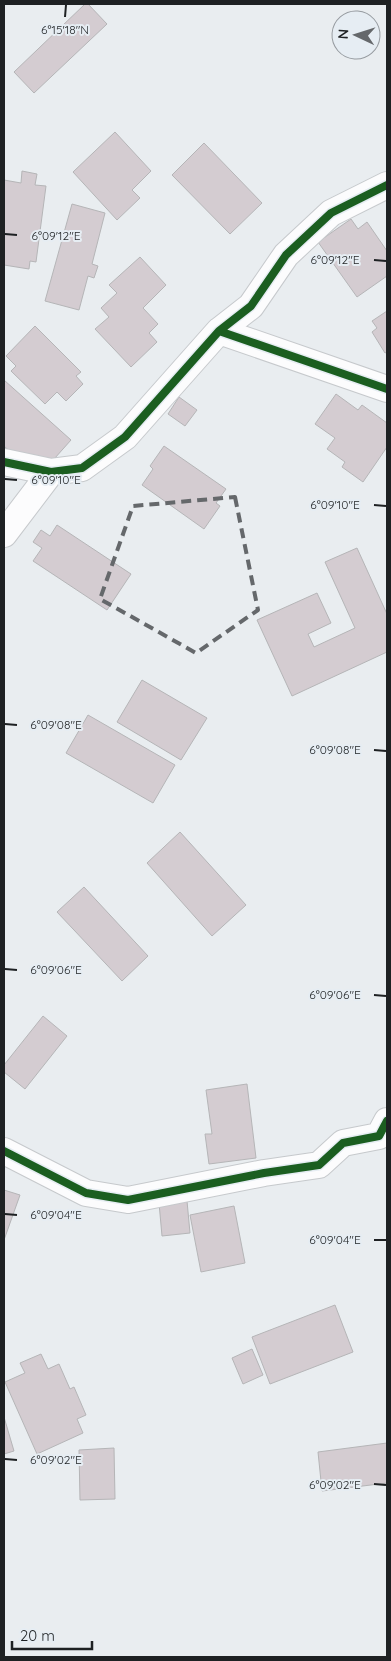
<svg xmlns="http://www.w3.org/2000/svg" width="391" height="1661" font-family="Quicksand,sans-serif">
	<rect width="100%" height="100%" fill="#e9edf0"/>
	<!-- building -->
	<path fill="#d4ccd1" stroke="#b5b5b7" d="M 85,4 L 88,4 L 107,24 L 34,93 L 14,72 Z
		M 115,132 L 151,171 L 132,190 L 140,198 L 117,220 L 73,172 Z
		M 204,143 L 262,203 L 230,234 L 172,175 Z
		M 22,171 L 37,174 L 35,185 L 46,186 L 36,262 L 30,261 L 29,269 L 4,265 L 4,180 L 21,183 Z
		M 72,204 L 105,213 L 92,264 L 98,266 L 94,278 L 88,276 L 79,310 L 45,301 Z
		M 351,219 L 358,229 L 367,222 L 387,251 L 387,276 L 357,297 L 318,242 Z
		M 140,257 L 166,285 L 143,308 L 158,324 L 149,333 L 157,342 L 131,367 L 95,329 L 109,317 L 101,308 L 117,293 L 109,285 Z
		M 387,311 L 387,352 L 385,353 L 372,332 L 377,328 L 372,321 Z
		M 35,326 L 81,372 L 76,376 L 83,384 L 66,401 L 57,392 L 45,404 L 11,371 L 16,366 L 6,356 Z
		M 4,380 L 71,440 L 38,477 L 4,446 Z
		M 336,394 L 358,410 L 362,405 L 387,423 L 387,447 L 363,482 L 342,467 L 345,462 L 327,449 L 335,438 L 315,424 Z
		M 179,397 L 197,410 L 185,426 L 168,414 Z
		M 164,446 L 226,489 L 216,503 L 220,506 L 204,529 L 142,485 L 153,469 L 150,466 Z
		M 57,525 L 131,574 L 107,610 L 33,561 L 42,548 L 33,542 L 41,530 L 50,536 Z
		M 357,548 L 387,614 L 387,652 L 292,696 L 257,620 L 317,593 L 331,623 L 308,634 L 314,647 L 355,628 L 325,562 Z
		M 142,680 L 207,718 L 181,760 L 117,722 Z
		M 88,715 L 175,765 L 153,803 L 66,753 Z
		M 180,832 L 246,905 L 212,936 L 147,863 Z
		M 84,887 L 148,956 L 122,981 L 57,912 Z
		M 43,1016 L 67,1036 L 25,1089 L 4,1072 L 4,1065 Z
		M 247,1084 L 256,1158 L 209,1164 L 205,1134 L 212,1134 L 206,1090 Z
		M 4,1190 L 20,1195 L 4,1240 Z
		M 187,1201 L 190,1233 L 162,1236 L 159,1203 Z
		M 234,1206 L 245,1263 L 201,1272 L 190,1215 Z
		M 335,1305 L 353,1352 L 270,1384 L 252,1337 Z
		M 252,1349 L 263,1375 L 243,1384 L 232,1358 Z
		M 41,1354 L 48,1369 L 59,1364 L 70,1389 L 74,1387 L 86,1415 L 77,1419 L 83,1433 L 37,1454 L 5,1382 L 25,1373 L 20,1363 Z
		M 4,1417 L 14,1451 L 4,1454 Z
		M 387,1443 L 387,1483 L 322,1491 L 318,1452 Z
		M 114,1448 L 115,1499 L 80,1500 L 79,1450 Z"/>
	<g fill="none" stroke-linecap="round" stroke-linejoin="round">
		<!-- minor casing -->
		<g stroke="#c6c9cc" stroke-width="28">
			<path id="minor" d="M 219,331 L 251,306 L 286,255 L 331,213 L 387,185
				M 4,462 L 51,472 L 82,468 L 125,437 L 219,331 L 387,389
				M 4,534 L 51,472
				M 4,1151 L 86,1193 L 128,1200 L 264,1173 L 319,1165 L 343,1143 L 379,1136 L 387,1121"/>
		</g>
		<!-- minor -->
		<use href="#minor" stroke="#fcfcfd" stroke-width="26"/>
		<!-- cycleway casing -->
		<g stroke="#e6edf3" stroke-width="11">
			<path id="cycleway" d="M 219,331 L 251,306 L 286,255 L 331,213 L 387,185
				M 4,462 L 51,472 L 82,468 L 125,437 L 219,331 L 387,389
				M 4,1151 L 86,1193 L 128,1200 L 264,1173 L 319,1165 L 343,1143 L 379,1136 L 387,1121"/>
		</g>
		<!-- cycleway -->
		<use href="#cycleway" stroke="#1b5e20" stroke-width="8"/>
	</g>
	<!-- marked area -->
	<path fill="none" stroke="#65686b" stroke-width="4" stroke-dasharray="10 6" stroke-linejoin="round" d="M 235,497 L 258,610 L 196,653 L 100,599 L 133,506 Z"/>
	<!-- ticks -->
	<path fill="none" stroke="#1e2123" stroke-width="2" d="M 65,17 L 66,5M 5,234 L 17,235M 374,260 L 386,261M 5,479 L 17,480M 374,505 L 386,506M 5,724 L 17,725M 374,750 L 386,751M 5,969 L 17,970M 374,995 L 386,996M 5,1214 L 17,1215M 374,1240 L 386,1240M 5,1459 L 17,1460M 374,1484 L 386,1485"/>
	<g font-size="12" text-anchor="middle" fill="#1e2123" stroke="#e6edf3" stroke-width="4" stroke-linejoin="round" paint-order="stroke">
		<text x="65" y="34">6°15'18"N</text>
		<text x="56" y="240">6°09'12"E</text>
		<text x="335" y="264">6°09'12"E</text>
		<text x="56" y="484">6°09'10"E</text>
		<text x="335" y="509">6°09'10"E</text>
		<text x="56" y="729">6°09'08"E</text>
		<text x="335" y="754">6°09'08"E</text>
		<text x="56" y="974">6°09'06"E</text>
		<text x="335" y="999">6°09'06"E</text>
		<text x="56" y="1219">6°09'04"E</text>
		<text x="335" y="1244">6°09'04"E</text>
		<text x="56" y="1464">6°09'02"E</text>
		<text x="335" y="1489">6°09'02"E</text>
	</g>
	<!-- border -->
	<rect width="391" height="1661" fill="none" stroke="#1e2123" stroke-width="10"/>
	<!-- north arrow -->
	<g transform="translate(356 35) rotate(274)"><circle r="24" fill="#e6edf3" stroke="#969ba0"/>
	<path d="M0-4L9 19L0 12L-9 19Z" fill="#65686b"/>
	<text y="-8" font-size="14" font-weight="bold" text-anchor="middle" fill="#1e2123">N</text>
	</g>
	<!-- scale -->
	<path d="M12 1641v8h80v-8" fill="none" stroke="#1e2123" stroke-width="2.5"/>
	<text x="20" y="1641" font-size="15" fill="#1e2123" stroke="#e6edf3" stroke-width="4" paint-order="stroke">20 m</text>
</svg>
